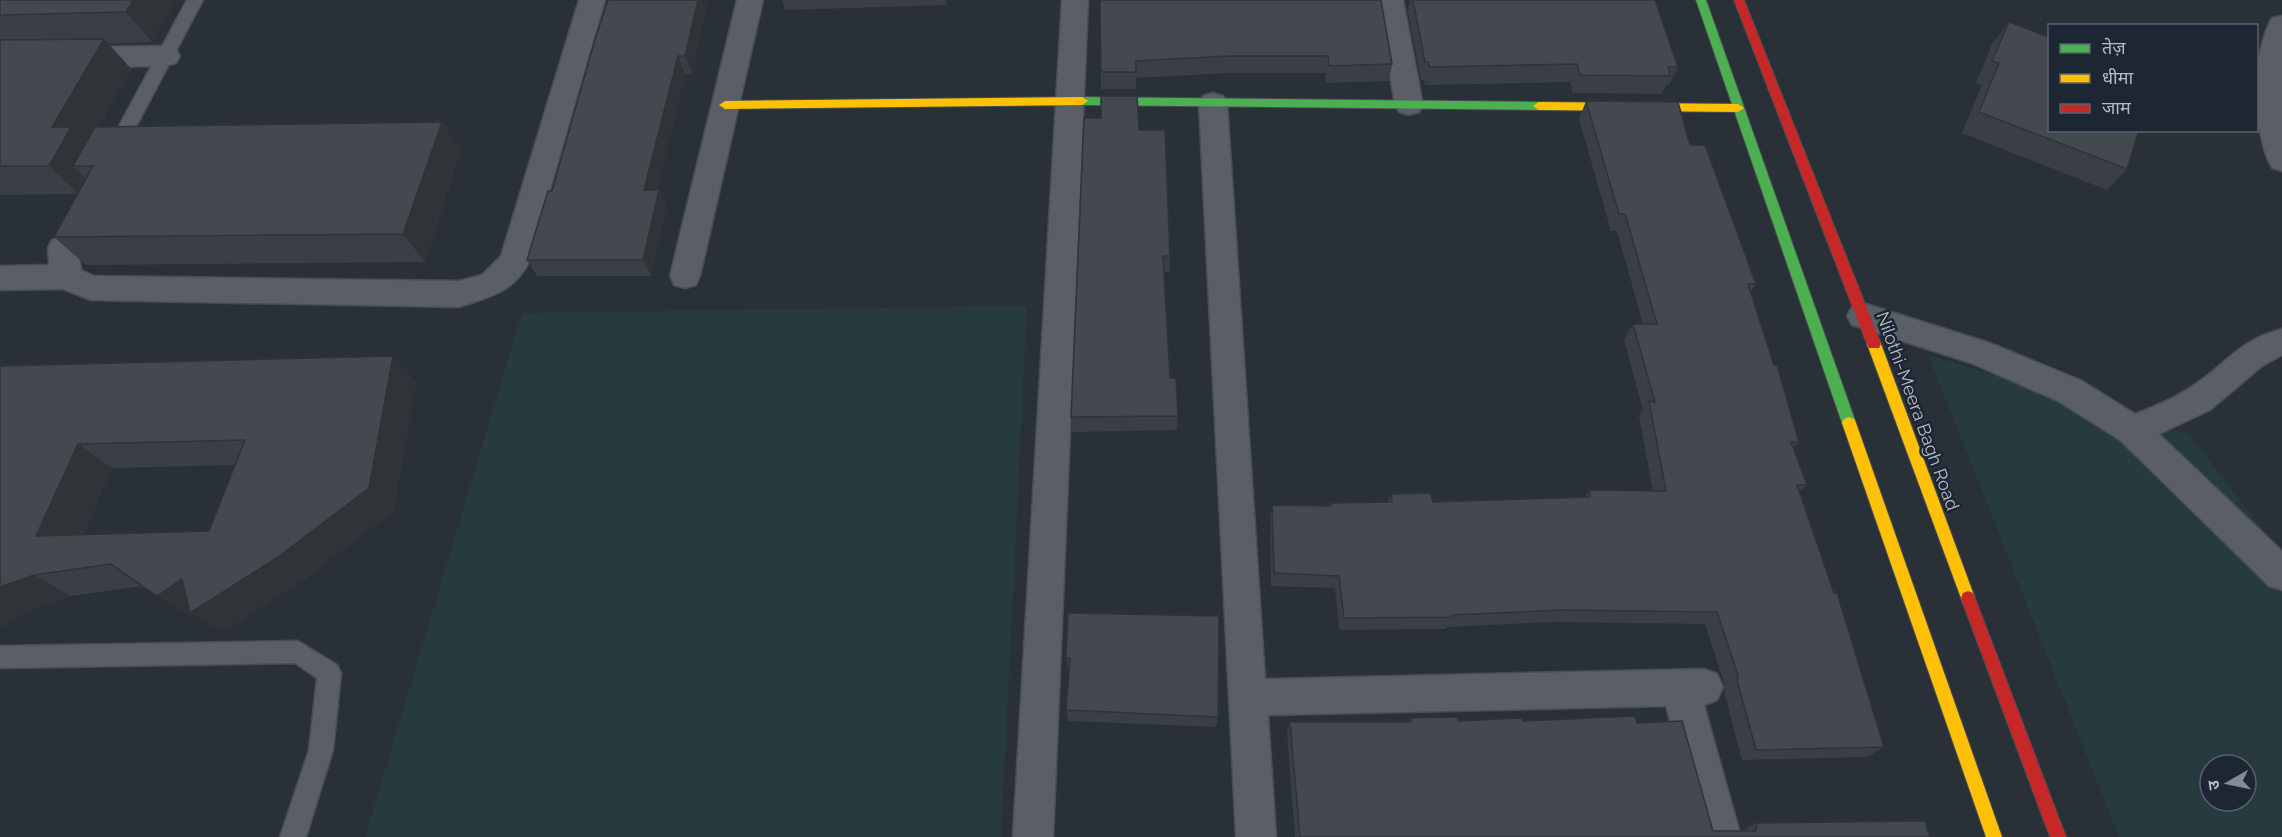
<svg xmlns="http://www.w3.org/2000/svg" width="2282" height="837" font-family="Raleway,'Noto Sans Devanagari',sans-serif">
	<rect width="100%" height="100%" fill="#2a3038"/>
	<!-- green -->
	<path fill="#273a3e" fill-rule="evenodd" d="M 1027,306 L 1001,837 L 365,837 L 522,313 Z
		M 1928,355 L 2190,435 L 2282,555 L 2282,837 L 2119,837 ZM 2210,765 L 2246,765 L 2246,801 L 2210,801 Z"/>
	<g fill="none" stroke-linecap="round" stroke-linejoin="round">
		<!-- lane casing -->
		<g stroke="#484c53" stroke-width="3">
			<path id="lane" d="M 187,0 L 203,0 L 121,155 L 115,157 L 109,155 L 106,150 Z
				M 298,641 L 337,665 L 341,673 L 333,750 L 306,837 L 280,837 L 309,750 L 317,678 L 295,663 L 0,668 L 0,646 Z"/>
		</g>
		<!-- street casing -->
		<g stroke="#484c53" stroke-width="3">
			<path id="street" d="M 579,0 L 605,0 L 529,262 C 513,293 489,297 459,307 L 91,300 L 63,289 L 0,290 L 0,266 L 49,265 L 48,248 L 52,240 L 63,236 L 74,240 L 78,248 L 81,270 L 94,276 L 459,281 L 482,275 L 501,256 Z
				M 737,0 L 763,0 L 700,276 L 696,285 L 685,288 L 674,285 L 670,276 Z
				M 1062,0 L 1088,0 L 1053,837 L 1013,837 Z
				M 1377,0 L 1403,0 L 1423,105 L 1419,112 L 1409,115 L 1399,112 L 1395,105 Z
				M 2282,16 L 2282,171 L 2272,168 C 2252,132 2251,54 2272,18 Z
				M 166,46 L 176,49 L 180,56 L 176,63 L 166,66 L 0,68 L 0,48 Z
				M 1213,93 L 1223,96 L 1227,103 L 1265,679 L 1704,669 L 1717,674 L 1723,687 L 1717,700 L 1704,705 L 1741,837 L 1701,837 L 1666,706 L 1268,715 L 1276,837 L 1236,837 L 1199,103 L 1203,96 Z
				M 1863,303 L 1990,343 L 2082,381 L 2135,414 C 2156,406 2178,397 2197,383 C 2230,360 2240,340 2282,329 L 2282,355 L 2262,366 L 2210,410 L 2159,434 L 2282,551 L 2282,590 L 2269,586 L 2120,440 L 2058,401 L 1971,363 L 1852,325 L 1847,316 L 1852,307 Z"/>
		</g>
		<!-- fast casing -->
		<g stroke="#484c53" stroke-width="2">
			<path id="fast" d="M 1696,0 L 1706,0 L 1856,423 L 1854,427 L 1849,429 L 1844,427 L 1842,423 Z
				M 1082,97 L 1539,102 L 1545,106 L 1539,110 L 1082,105 L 1076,101 Z"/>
		</g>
		<!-- slow casing -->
		<g stroke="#484c53" stroke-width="2">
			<path id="slow" d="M 1082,97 L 1088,101 L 1082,105 L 725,109 L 719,105 L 725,101 Z
				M 1539,102 L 1738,104 L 1744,108 L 1738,112 L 1539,110 L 1533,106 Z
				M 1874,339 L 1879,340 L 1881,344 L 1975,598 L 1973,603 L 1968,605 L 1963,603 L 1961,598 L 1867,344 L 1869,340 Z
				M 1849,417 L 1854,419 L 1856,423 L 2002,837 L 1986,837 L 1842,423 L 1844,419 Z"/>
		</g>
		<!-- jam casing -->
		<g stroke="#484c53" stroke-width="2">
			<path id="jam" d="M 1734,0 L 1744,0 L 1881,344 L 1879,348 L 1869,348 L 1867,344 Z
				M 1968,591 L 1973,593 L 1975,598 L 2066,837 L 2050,837 L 1961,598 L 1963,593 Z"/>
		</g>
		<!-- lane -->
		<use href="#lane" fill="#5a5e66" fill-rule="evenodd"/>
		<!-- street -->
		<use href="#street" fill="#5a5e66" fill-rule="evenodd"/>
		<!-- fast -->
		<use href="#fast" fill="#4caf50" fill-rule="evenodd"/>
		<!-- slow -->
		<use href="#slow" fill="#ffc107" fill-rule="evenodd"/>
		<!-- jam -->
		<use href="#jam" fill="#c62828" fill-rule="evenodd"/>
	</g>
	<!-- wall -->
	<path fill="#3a3f45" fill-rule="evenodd" d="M 0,0 L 176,0 L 152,42 L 109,44 L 131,69 L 99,127 L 442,122 L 461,151 L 425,262 L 86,265 L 54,237 L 77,194 L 0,195 Z
		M 708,0 L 692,74 L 685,74 L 657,190 L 667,206 L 651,276 L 537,276 L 527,260 L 552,191 Z
		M 782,0 L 947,0 L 947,5 L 785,10 Z
		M 1100,0 L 1392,64 L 1389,81 L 1326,83 L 1325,73 L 1228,73 L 1136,78 L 1136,89 L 1101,89 Z
		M 1410,0 L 1655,0 L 1678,67 L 1669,85 L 1666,85 L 1662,94 L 1573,93 L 1570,82 L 1425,85 L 1424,80 L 1421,80 L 1408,12 Z
		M 2009,22 L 2127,169 L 2107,190 L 1962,133 L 1982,85 L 1976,83 L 1992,44 Z
		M 1586,101 L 1690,145 L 1756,284 L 1751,292 L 1799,442 L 1793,448 L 1807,485 L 1799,492 L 1884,747 L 1867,757 L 1742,760 L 1724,691 L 1725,686 L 1705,624 L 1553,622 L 1447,627 L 1446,629 L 1339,630 L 1335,588 L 1271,586 L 1270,518 L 1272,505 L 1329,506 L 1330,503 L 1388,502 L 1391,494 L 1433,502 L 1584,498 L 1589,490 L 1653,491 L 1639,416 L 1643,410 L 1624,340 L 1633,324 L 1643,324 L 1617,231 L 1611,231 L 1579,119 Z
		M 1101,118 L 1139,130 L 1170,256 L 1170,272 L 1164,272 L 1170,378 L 1178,416 L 1177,430 L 1072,432 L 1071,417 Z
		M 393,356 L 416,382 L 394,511 L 307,578 L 223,632 L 193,614 L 190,616 L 157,596 L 142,586 L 71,596 L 30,610 L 0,366 ZM 235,465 L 209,531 L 83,535 L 112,468 Z
		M 1068,613 L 1218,717 L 1216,727 L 1068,721 L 1066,710 L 1069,669 L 1068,669 L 1066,658 Z
		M 1410,718 L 1458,721 L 1637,723 L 1713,831 L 1742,831 L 1756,823 L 1930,837 L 1295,837 L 1287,732 L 1290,722 L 1409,722 Z"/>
	<!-- shaded-wall -->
	<path fill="#303338" d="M 133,0 L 176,0 L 152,42 L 126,12 Z
		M 698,0 L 708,0 L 692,74 L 685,56 Z
		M 104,39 L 131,69 L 89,145 L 93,166 L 73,166 L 87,180 L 79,194 L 49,166 L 52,127 Z
		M 678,56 L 685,74 L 653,207 L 644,190 Z
		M 442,122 L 461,151 L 425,262 L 403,234 Z
		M 659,190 L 667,206 L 651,276 L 643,260 Z
		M 393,356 L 416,382 L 394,511 L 307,578 L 223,632 L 193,614 L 190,616 L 157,596 L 182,579 Z
		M 78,444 L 112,468 L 73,558 L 36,536 Z
		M 34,575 L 71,596 L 30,610 L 0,628 L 0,587 Z"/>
	<!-- building -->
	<path fill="#444950" stroke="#303338" stroke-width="1.5" fill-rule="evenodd" d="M 0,0 L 133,0 L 126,12 L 0,15 Z
		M 608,0 L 698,0 L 685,56 L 678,56 L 644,190 L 659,190 L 643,260 L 527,260 L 548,191 L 552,191 L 594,43 Z
		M 1100,0 L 1381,0 L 1392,64 L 1329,66 L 1328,56 L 1229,56 L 1136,61 L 1136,72 L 1101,72 Z
		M 1413,0 L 1655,0 L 1678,67 L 1668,67 L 1670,76 L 1580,75 L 1577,64 L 1430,67 L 1428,62 L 1425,62 Z
		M 2009,22 L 2049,37 L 2049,130 L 2139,130 L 2127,169 L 1979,112 L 1999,63 L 1992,61 Z
		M 104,39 L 52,127 L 71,127 L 49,166 L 0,166 L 0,40 Z
		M 1101,96 L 1137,96 L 1139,130 L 1165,130 L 1170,256 L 1163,256 L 1170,378 L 1176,378 L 1178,416 L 1071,417 L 1084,118 L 1101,118 Z
		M 1586,101 L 1678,102 L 1690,145 L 1705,145 L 1756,284 L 1748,284 L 1774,365 L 1777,365 L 1799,442 L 1791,442 L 1807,485 L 1797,485 L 1834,593 L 1837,593 L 1884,747 L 1756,750 L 1737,680 L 1738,675 L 1717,612 L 1562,610 L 1452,615 L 1452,617 L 1344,618 L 1339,576 L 1274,573 L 1272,505 L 1331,506 L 1330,503 L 1392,502 L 1391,494 L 1431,493 L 1433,502 L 1590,497 L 1589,490 L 1666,491 L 1649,401 L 1655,402 L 1633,324 L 1657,324 L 1625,214 L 1619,214 Z
		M 442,122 L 403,234 L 54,237 L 93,166 L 73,166 L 95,127 Z
		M 393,356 L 369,488 L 278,557 L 190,613 L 182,579 L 157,596 L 111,564 L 34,575 L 0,587 L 0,366 ZM 245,440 L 209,531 L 36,536 L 78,444 Z
		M 1068,613 L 1219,616 L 1218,717 L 1066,710 L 1070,658 L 1066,658 Z
		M 1635,716 L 1637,723 L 1682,721 L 1713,831 L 1755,831 L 1757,828 L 1756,823 L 1925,821 L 1930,837 L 1300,837 L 1290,722 L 1411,722 L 1410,718 L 1457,717 L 1458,721 L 1522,718 L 1523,721 Z"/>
	<g text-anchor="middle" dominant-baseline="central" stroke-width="5" stroke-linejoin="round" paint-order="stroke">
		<!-- street labels -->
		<g font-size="18" fill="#b4bcc9" stroke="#1d2633">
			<text transform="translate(1918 411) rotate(70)">Nilothi-Meera Bagh Road</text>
		</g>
	</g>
	<!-- legend -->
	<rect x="2048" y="24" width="210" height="108" fill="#1d2633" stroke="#59626f" stroke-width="1.5"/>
	<rect x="2060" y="44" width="30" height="9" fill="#4caf50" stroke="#59626f" stroke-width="1.5"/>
	<text x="2102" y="54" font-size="18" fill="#b4bcc9">तेज़</text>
	<rect x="2060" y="74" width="30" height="9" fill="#ffc107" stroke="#59626f" stroke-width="1.5"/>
	<text x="2102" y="84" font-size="18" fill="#b4bcc9">धीमा</text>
	<rect x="2060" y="104" width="30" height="9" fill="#c62828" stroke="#59626f" stroke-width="1.5"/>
	<text x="2102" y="114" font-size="18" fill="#b4bcc9">जाम</text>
	<!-- north arrow -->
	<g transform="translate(2228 783) rotate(261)"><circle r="28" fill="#1d2633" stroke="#59626f" stroke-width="1.5"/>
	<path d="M0-4.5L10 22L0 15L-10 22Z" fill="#848b96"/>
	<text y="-9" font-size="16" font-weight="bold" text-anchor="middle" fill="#b4bcc9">उ</text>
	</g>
</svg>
